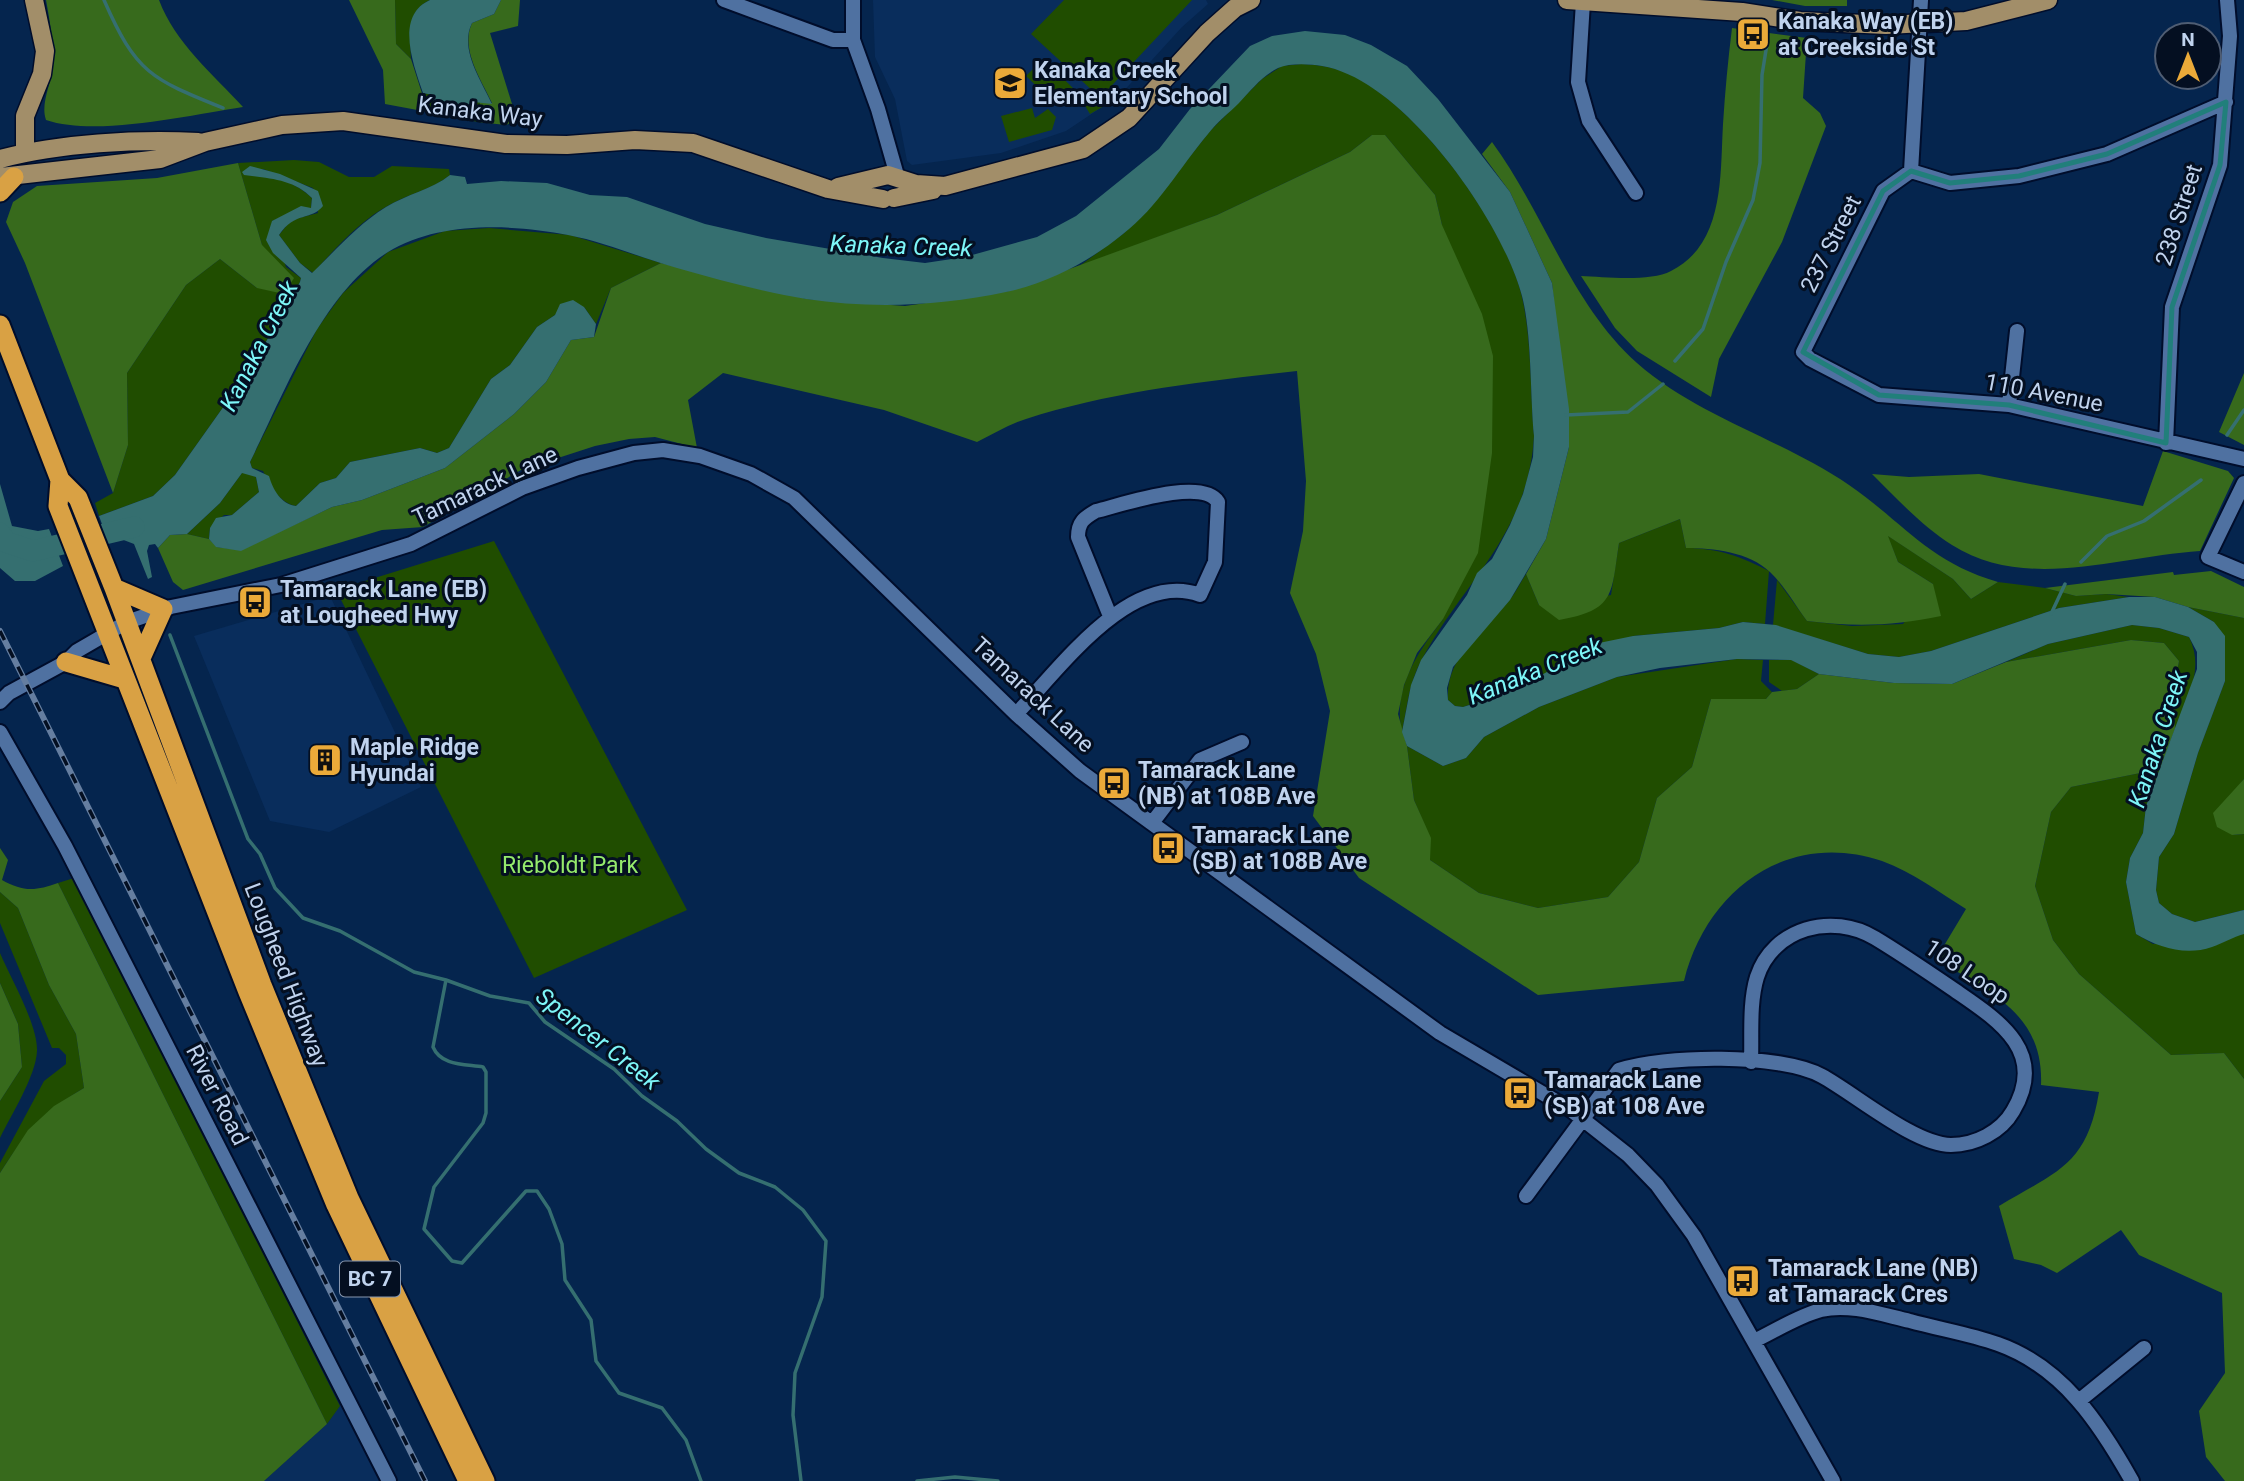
<svg xmlns="http://www.w3.org/2000/svg" width="2244" height="1481" font-family="Roboto,sans-serif">
	<rect width="100%" height="100%" fill="#05254e"/>
	<!-- built -->
	<path fill="#092d5c" d="M 873,0 L 1206,0 L 1208,4 L 1182,27 L 1120,95 L 1066,131 L 1001,153 L 912,165 L 907,161 L 895,99 L 875,57 Z
		M 330,596 L 421,787 L 329,832 L 270,821 L 194,636 Z
		M 345,1398 L 387,1481 L 264,1481 L 327,1424 Z"/>
	<!-- green -->
	<path fill="#204d00" d="M 395,0 L 430,0 C 406,11 410,36 411,59 L 396,44 Z
		M 1064,0 L 1192,0 L 1100,98 L 1104,106 L 1090,114 L 1082,101 L 1095,93 L 1031,34 Z
		M 1043,59 L 1073,88 L 1056,105 L 1026,76 Z
		M 1302,64 C 1319,65 1334,67 1349,74 C 1417,104 1506,226 1522,297 C 1532,341 1530,391 1534,436 C 1528,536 1464,580 1421,661 C 1409,683 1407,708 1402,732 C 1392,689 1418,652 1443,619 L 1442,225 L 1435,195 L 1385,135 L 1372,135 L 1350,152 L 1217,215 L 1078,267 L 1123,234 L 1148,210 L 1210,131 L 1262,79 L 1282,66 Z
		M 423,93 L 433,95 L 434,105 L 468,110 L 472,102 L 480,102 L 478,122 L 428,112 Z
		M 1032,108 L 1035,118 L 1048,109 L 1056,117 L 1052,130 L 1009,142 L 1001,116 Z
		M 294,160 L 319,162 L 349,177 L 374,177 L 392,166 L 449,169 L 450,175 C 433,189 411,193 391,204 C 360,220 336,248 313,273 L 300,263 L 279,235 L 291,220 L 318,213 L 313,188 L 263,169 L 249,176 C 267,170 300,185 312,198 L 311,208 L 272,221 L 286,267 L 301,278 L 300,282 L 251,368 L 175,475 L 153,496 L 99,516 L 95,503 L 113,493 L 128,445 L 127,373 L 186,285 L 220,259 L 257,288 L 262,245 L 238,163 Z
		M 489,228 L 570,235 L 661,263 L 611,288 L 596,324 L 584,307 L 555,315 L 537,327 L 510,365 L 491,379 L 449,448 L 437,453 L 420,448 L 350,462 L 336,478 L 320,483 L 296,506 C 279,503 270,485 263,471 L 252,468 L 250,462 L 317,329 L 343,293 L 388,252 L 445,231 Z
		M 242,473 L 248,473 L 256,477 L 259,492 L 232,515 L 224,515 L 210,528 L 209,539 L 187,534 L 220,503 Z
		M 1680,519 L 1686,548 C 1718,548 1742,557 1769,571 L 1765,624 L 1743,622 L 1719,628 L 1633,636 L 1518,688 L 1463,707 L 1455,706 L 1448,700 C 1445,658 1483,631 1508,602 C 1515,594 1520,583 1526,574 L 1539,605 L 1611,595 L 1619,543 Z
		M 1887,535 L 1953,579 L 1971,599 L 1998,582 L 2045,588 L 2076,596 L 2106,594 L 2129,597 L 2059,608 L 1931,651 L 1899,657 L 1868,654 L 1773,625 L 1777,580 L 1807,621 L 1852,626 L 1903,624 L 1933,584 L 1898,562 Z
		M 494,541 L 687,910 L 534,978 L 336,590 Z
		M 2188,607 L 2244,618 L 2244,779 L 2240,784 L 2232,835 L 2244,834 L 2244,910 L 2195,922 L 2172,914 L 2159,903 L 2156,890 L 2159,857 L 2174,834 L 2198,753 L 2225,681 L 2214,622 Z
		M 2132,625 L 2159,628 L 2189,637 C 2205,669 2187,699 2175,729 L 2174,691 L 2179,661 L 2164,643 L 2131,640 L 2006,662 L 2048,644 Z
		M 1737,659 L 1763,660 L 1761,681 L 1772,692 L 1766,699 L 1711,699 L 1692,767 L 1657,798 L 1639,862 L 1608,897 L 1538,908 L 1479,893 L 1430,860 L 1430,838 L 1414,800 L 1407,746 L 1443,766 L 1466,758 L 1484,737 L 1539,707 L 1617,677 Z
		M 1769,660 L 1792,660 L 1819,674 L 1797,689 L 1782,691 L 1769,682 Z
		M 2160,769 L 2146,806 L 2143,833 L 2130,858 L 2126,882 L 2136,934 L 2153,944 L 2244,934 L 2244,1079 L 2224,1053 L 2171,1055 L 2079,974 L 2053,940 L 2035,886 L 2051,812 L 2071,787 Z
		M 74,878 L 340,1406 L 327,1424 L 58,883 Z
		M 0,892 L 18,908 L 49,985 L 76,1034 L 84,1088 C 43,1112 26,1133 0,1173 L 0,1163 L 44,1081 L 66,1064 L 66,1055 L 59,1048 L 52,1048 L 0,923 Z
		M 0,953 C 11,979 38,1025 37,1051 C 36,1076 11,1115 0,1138 L 0,1101 L 22,1067 L 18,1024 L 0,983 Z"/>
	<!-- forest -->
	<path fill="#376a1c" d="M 46,0 L 159,0 C 175,43 213,74 243,107 C 190,115 96,137 46,120 C 40,103 52,84 52,66 C 54,44 50,22 46,0 Z
		M 349,0 L 395,0 L 396,44 L 411,59 L 428,112 L 385,104 L 383,70 Z
		M 501,0 L 520,0 L 518,26 L 490,33 L 517,120 L 506,125 L 478,122 L 480,102 L 492,103 C 481,79 460,49 472,23 L 494,14 Z
		M 1772,0 L 1847,0 L 1847,6 L 1805,6 Z
		M 1732,28 L 1807,38 L 1803,98 L 1820,113 L 1826,126 L 1782,242 L 1719,359 L 1711,397 L 1637,351 L 1615,328 L 1581,276 C 1605,277 1650,282 1671,271 C 1725,244 1720,175 1723,124 C 1725,92 1728,60 1732,28 Z
		M 1372,135 L 1385,135 L 1435,195 L 1442,225 L 1482,314 L 1493,356 L 1492,453 L 1478,553 L 1443,619 L 1417,653 L 1404,685 L 1398,714 L 1407,746 L 1414,800 L 1431,838 L 1430,860 L 1479,893 L 1538,908 L 1608,897 L 1639,862 L 1657,798 L 1692,767 L 1711,699 L 1766,699 L 1772,692 L 1797,689 L 1819,674 L 1894,683 L 1952,684 L 2006,662 L 2131,640 L 2164,643 L 2179,661 L 2174,691 L 2175,729 L 2160,769 L 2071,787 L 2051,812 L 2035,886 L 2053,940 L 2079,974 L 2171,1055 L 2224,1053 L 2244,1079 L 2244,1481 L 2225,1481 L 2206,1457 L 2199,1411 L 2225,1373 L 2222,1293 L 2139,1255 L 2121,1230 L 2057,1273 L 2041,1265 L 2014,1259 L 1999,1206 C 2057,1171 2087,1166 2099,1092 L 2041,1085 C 2044,1013 1989,992 1936,959 L 1966,909 C 1939,892 1912,872 1882,861 C 1788,829 1706,890 1684,981 L 1538,995 L 1359,878 L 1313,816 L 1330,711 L 1316,654 L 1290,593 L 1303,531 L 1306,481 L 1297,371 C 1207,381 1113,391 1026,419 C 1009,424 993,434 977,442 L 884,410 L 723,373 L 688,400 L 697,448 L 655,437 L 629,439 L 595,446 L 521,470 L 423,527 L 382,530 L 183,590 L 173,582 L 158,548 L 170,535 L 187,534 L 209,539 L 217,547 L 241,550 L 332,507 L 362,500 L 445,468 L 514,414 L 546,382 L 571,340 L 594,337 L 611,288 L 661,263 L 807,299 L 905,306 L 1009,291 L 1217,215 L 1350,152 Z
		M 1492,142 C 1544,213 1571,304 1637,363 C 1698,417 1782,439 1849,485 C 1904,523 1929,562 1998,582 L 1971,599 L 1953,579 L 1888,536 L 1898,562 L 1933,584 L 1941,616 C 1895,626 1854,627 1807,621 C 1795,605 1784,585 1770,572 C 1749,552 1713,548 1686,548 L 1680,519 L 1619,543 C 1611,594 1616,610 1559,620 L 1539,605 L 1526,574 L 1546,539 L 1569,447 L 1552,283 L 1510,192 L 1482,154 Z
		M 238,163 L 262,245 L 294,278 L 284,294 L 257,288 L 220,259 L 186,285 L 127,373 L 128,445 L 113,493 L 25,263 L 6,222 L 13,202 L 37,186 L 157,178 Z
		M 2244,373 L 2244,445 L 2219,432 Z
		M 2163,451 L 2228,471 L 2234,478 L 2200,551 C 2121,556 2025,592 1952,545 C 1922,526 1897,499 1872,474 L 1909,477 L 1979,474 L 2143,506 Z
		M 2211,571 L 2244,587 L 2244,618 L 2188,607 L 2155,597 L 2106,594 L 2076,596 L 2045,588 L 2173,572 L 2174,575 Z
		M 2244,779 L 2244,834 L 2232,835 L 2217,827 L 2213,813 Z
		M 0,848 L 8,860 L 2,880 C 23,892 36,891 58,883 L 327,1424 L 264,1481 L 0,1481 L 0,1173 L 28,1130 L 54,1106 L 84,1088 L 76,1034 L 49,985 L 18,908 L 0,892 Z
		M 0,983 L 18,1024 L 22,1067 L 0,1101 Z"/>
	<!-- water -->
	<path fill="#356f70" d="M 430,0 L 501,0 L 494,14 L 472,23 C 459,49 481,80 492,104 L 473,102 L 468,110 L 434,105 L 433,95 L 423,93 C 414,66 394,16 430,0 Z
		M 1305,31 L 1345,35 L 1371,45 L 1407,66 L 1438,99 L 1510,192 L 1552,283 L 1569,409 L 1569,447 L 1546,539 L 1510,600 L 1453,667 L 1447,688 L 1448,700 L 1455,706 L 1463,707 L 1482,701 L 1518,688 L 1599,643 L 1633,636 L 1719,628 L 1743,622 L 1776,625 L 1868,654 L 1899,657 L 1931,651 L 2059,608 L 2129,597 L 2155,597 L 2188,607 L 2214,622 L 2225,636 L 2225,681 L 2198,753 L 2174,834 L 2159,857 L 2156,890 L 2159,903 L 2172,914 L 2195,922 L 2244,910 L 2244,934 C 2233,937 2223,943 2212,947 C 2186,956 2159,948 2136,934 L 2126,882 L 2130,858 L 2143,833 L 2146,806 L 2197,669 L 2197,652 L 2189,637 L 2159,628 L 2132,625 L 2048,644 L 1952,684 L 1894,683 L 1819,674 L 1791,660 L 1737,659 L 1660,668 L 1617,677 L 1539,707 L 1484,737 L 1466,758 L 1443,766 L 1407,746 L 1402,732 L 1411,685 L 1421,660 L 1467,595 L 1477,573 L 1492,559 L 1510,525 L 1523,494 L 1533,457 L 1534,436 C 1530,394 1532,334 1522,296 C 1502,220 1403,79 1322,66 C 1309,64 1290,63 1278,68 C 1262,76 1251,90 1239,103 C 1229,113 1217,122 1208,134 C 1180,167 1158,207 1123,234 C 1090,261 1049,283 1006,292 C 941,306 872,309 806,299 C 763,292 719,280 677,268 C 641,258 605,242 568,235 C 513,224 438,221 388,252 C 321,294 284,394 250,462 L 252,468 L 269,476 C 273,490 281,504 296,506 L 320,483 L 336,478 L 350,462 L 420,448 L 437,453 L 449,448 L 491,379 L 510,365 L 537,327 L 555,315 L 560,304 L 573,300 L 584,307 L 596,324 L 594,337 L 571,340 L 546,382 L 514,414 L 445,468 L 362,500 L 332,507 L 241,551 L 216,547 L 209,539 L 210,528 L 216,518 L 232,515 L 259,492 L 256,477 L 242,473 L 220,503 L 187,534 L 170,535 L 158,548 L 155,544 L 149,545 L 147,551 L 152,577 L 148,579 L 134,544 L 121,539 L 109,543 L 99,516 L 153,496 L 175,475 L 251,368 L 300,282 L 301,278 L 273,253 L 266,240 L 272,221 L 301,206 L 311,208 L 312,198 C 294,179 267,178 244,175 L 242,172 L 250,166 L 280,174 L 318,191 L 323,206 C 311,221 295,211 279,235 L 300,263 L 312,273 C 337,249 357,225 386,207 C 407,194 431,190 450,175 L 465,177 L 467,184 L 501,181 L 547,183 L 590,195 L 627,197 L 705,224 L 766,238 L 883,258 L 925,263 L 965,257 L 1037,237 L 1076,216 L 1159,149 L 1190,109 L 1250,46 L 1272,36 Z
		M 0,484 L 12,526 L 38,531 L 49,529 L 63,566 L 35,581 L 15,581 L 0,568 Z"/>
	<g fill="none" stroke-linecap="round" stroke-linejoin="round">
		<!-- stream -->
		<path stroke="#356f70" stroke-width="3.5" d="M 104,0 C 136,73 151,79 223,108
			M 1675,361 L 1703,329 L 1726,262 L 1753,200 L 1760,163 L 1762,75 L 1767,44
			M 1566,415 L 1628,412 L 1663,384
			M 2227,435 L 2244,410
			M 2081,562 L 2107,536 L 2144,521 L 2201,480
			M 2051,614 L 2065,584
			M 170,635 L 248,839 L 260,854 L 275,888 L 303,918 L 340,931 L 414,972 L 446,980 L 490,996 L 529,1003 L 545,1022 L 614,1069 L 642,1096 L 677,1121 L 706,1149 L 739,1173 L 775,1187 L 803,1210 L 826,1241 L 822,1297 L 795,1373 L 793,1415 L 801,1481
			M 446,980 L 433,1047 C 441,1066 465,1064 483,1067 L 486,1072 L 486,1113 L 483,1123 L 434,1187 L 424,1229 L 452,1261 L 462,1263 L 526,1191 L 537,1191 L 549,1209 L 562,1244 L 565,1280 L 591,1320 L 596,1361 L 619,1393 L 662,1408 L 686,1440 L 701,1481
			M 917,1481 L 955,1477 L 998,1481"/>
		<!-- river -->
		<path stroke="#356f70" stroke-width="21" d="M 0,533 L 6,542 L 33,551 L 134,527"/>
		<!-- minor casing -->
		<g stroke="#000d2b" stroke-width="18">
			<path id="minor" d="M 724,0 L 833,40 L 853,40
				M 853,0 L 853,40 L 878,109 L 898,179
				M 1583,2 L 1578,82 L 1589,121 L 1636,193
				M 1911,171 L 1883,191 L 1803,352 L 1810,359 L 1879,395 L 2009,405 L 2244,459
				M 1911,171 L 1950,183 L 2019,176 L 2107,154 L 2226,102
				M 1911,171 L 1921,0
				M 2009,405 L 2017,331
				M 2166,443 L 2172,307 L 2220,165 L 2230,36 L 2227,0
				M 2244,483 L 2208,557 L 2244,572
				M 1110,616 L 1078,537 C 1078,522 1084,518 1096,511 C 1121,505 1202,477 1218,502 L 1215,562 L 1200,595
				M 0,702 L 9,693 L 66,662 L 77,651 L 127,622 L 171,607 L 281,585 L 411,544 L 522,488 L 578,468 L 634,453 L 663,450 L 700,456 L 751,474 L 794,498 L 1016,714 L 1080,771 L 1440,1033 L 1571,1110 L 1628,1155 L 1657,1185 L 1694,1236 L 1833,1481
				M 1016,714 C 1059,670 1130,569 1200,595
				M 0,732 L 65,846 L 389,1481
				M 1152,823 L 1200,760 L 1242,742
				M 1526,1196 L 1619,1070 C 1663,1055 1780,1053 1822,1076 C 1855,1094 1915,1145 1951,1145 C 1975,1145 2001,1132 2013,1111 C 2050,1049 1993,1017 1950,987 C 1925,970 1900,953 1875,938 C 1832,912 1773,928 1757,977 C 1749,1003 1752,1035 1751,1062
				M 1754,1341 C 1775,1331 1798,1316 1821,1310 C 1850,1303 1883,1315 1910,1321 C 1939,1329 1970,1334 1998,1344 C 2063,1367 2100,1424 2132,1481
				M 2080,1400 L 2144,1348"/>
		</g>
		<!-- major casing -->
		<g stroke="#000d2b" stroke-width="21">
			<path id="major" d="M 1567,0 L 1742,12 L 1800,21 L 1886,25 L 1966,21 L 2048,0
				M 25,153 L 25,116 L 42,74 L 45,51 L 34,0
				M 0,159 C 60,143 137,139 198,142
				M 0,177 L 160,159 L 205,142 L 282,125 L 343,121 L 506,144 L 567,145 L 635,140 L 693,143 L 828,189 L 883,199
				M 838,187 L 888,175 L 916,184 L 945,186 L 1083,149 L 1129,118 L 1207,33 L 1235,8 L 1251,0
				M 894,198 L 933,190"/>
		</g>
		<!-- highway casing -->
		<g stroke="#000d2b" stroke-width="23">
			<path id="highway" d="M 0,192 L 14,177
				M 0,325 L 60,480 L 78,498 L 114,588 L 262,985 L 349,1198 L 485,1481
				M 60,480 L 58,506 L 248,992 L 336,1205 L 468,1481
				M 114,588 L 163,609 L 141,658
				M 66,662 L 124,679"/>
		</g>
		<!-- minor -->
		<use href="#minor" stroke="#4f71a1" stroke-width="14"/>
		<!-- major -->
		<use href="#major" stroke="#a28e69" stroke-width="18"/>
		<!-- highway -->
		<use href="#highway" stroke="#d9a144" stroke-width="19"/>
		<!-- rail casing -->
		<g stroke="#657ea0" stroke-width="6">
			<path id="rail" d="M 0,631 L 425,1481"/>
		</g>
		<!-- rail -->
		<use href="#rail" stroke="#040f21" stroke-width="3.5" stroke-dasharray="10" stroke-linecap="butt"/>
	</g>
	<!-- marked area -->
	<path fill="none" stroke="#217f7b" stroke-width="5" stroke-linejoin="round" d="M 2226,102 L 2220,165 L 2172,307 L 2166,443 L 2009,405 L 1879,395 L 1803,352 L 1883,191 L 1911,171 L 1950,183 L 2019,176 L 2107,154 Z"/>
	<!-- icons -->
	<defs>
		<g id="bus-square" transform="scale(1.75)"><rect x="-9" y="-9" width="18" height="18" rx="4" fill="#ebaa39" stroke="#040f21"/><path d="M-5-6H5V4H4V6H2V4H-2V6H-4V4H-5ZM-3.5-4V0h7V-4ZM-3.5 1.2v1.5H-2V1.2ZM2 1.2v1.5H3.5V1.2Z" fill="#111"/></g>
		<g id="school-square" transform="scale(1.75)"><rect x="-9" y="-9" width="18" height="18" rx="4" fill="#ebaa39" stroke="#040f21"/><path d="M0-5L7-2L0 1L-7-2ZM-4 1L0 2.5L4 1V4Q0 6-4 4Z" fill="#111"/></g>
		<g id="building-square" transform="scale(1.75)"><rect x="-9" y="-9" width="18" height="18" rx="4" fill="#ebaa39" stroke="#040f21"/><path d="M-4-6H4V6H1V3H-1V6H-4ZM-2.5-4.3h1.7v1.8h-1.7ZM.8-4.3h1.7v1.8H.8ZM-2.5-1h1.7V.8h-1.7ZM.8-1h1.7V.8H.8Z" fill="#111"/></g>
	</defs>
	<g fill-rule="evenodd">
		<use href="#bus-square" x="1753" y="34"/>
		<use href="#school-square" x="1010" y="83"/>
		<use href="#bus-square" x="255" y="602"/>
		<use href="#building-square" x="325" y="760"/>
		<use href="#bus-square" x="1114" y="783"/>
		<use href="#bus-square" x="1168" y="848"/>
		<use href="#bus-square" x="1520" y="1093"/>
		<use href="#bus-square" x="1743" y="1281"/>
	</g>
	<g text-anchor="middle" dominant-baseline="central" stroke-width="6" stroke-linejoin="round" paint-order="stroke">
		<!-- shield labels -->
		<rect fill="#040f21" stroke="#8898b0" stroke-width="2" x="340" y="1261.5" width="60" height="35" rx="5"/>
		<g font-size="21" font-weight="bold" fill="#c0d3ee">
			<text x="370" y="1279">BC 7</text>
		</g>
		<!-- poi labels -->
		<g font-size="23" font-weight="bold" fill="#c0d3ee" stroke="#040f21" text-anchor="start">
			<text x="1778" y="21">Kanaka Way (EB)<tspan x="1778" dy="26">at Creekside St</tspan></text>
			<text x="1034" y="70">Kanaka Creek<tspan x="1034" dy="26">Elementary School</tspan></text>
			<text x="280" y="589">Tamarack Lane (EB)<tspan x="280" dy="26">at Lougheed Hwy</tspan></text>
			<text x="350" y="747">Maple Ridge<tspan x="350" dy="26">Hyundai</tspan></text>
			<text x="1138" y="770">Tamarack Lane<tspan x="1138" dy="26">(NB) at 108B Ave</tspan></text>
			<text x="1192" y="835">Tamarack Lane<tspan x="1192" dy="26">(SB) at 108B Ave</tspan></text>
			<text x="1544" y="1080">Tamarack Lane<tspan x="1544" dy="26">(SB) at 108 Ave</tspan></text>
			<text x="1768" y="1268">Tamarack Lane (NB)<tspan x="1768" dy="26">at Tamarack Cres</tspan></text>
		</g>
		<!-- street labels -->
		<g font-size="23" fill="#c0d3ee" stroke="#040f21">
			<text transform="translate(480 112) rotate(7)">Kanaka Way</text>
			<text transform="translate(2179 215) rotate(-72)">238 Street</text>
			<text transform="translate(1831 244) rotate(-63)">237 Street</text>
			<text transform="translate(2044 393) rotate(11)">110 Avenue</text>
			<text transform="translate(485 486) rotate(-25)">Tamarack Lane</text>
			<text transform="translate(1033 695) rotate(43)">Tamarack Lane</text>
			<text transform="translate(1967 972) rotate(34)">108 Loop</text>
			<text transform="translate(286 975) rotate(69)">Lougheed Highway</text>
			<text transform="translate(217 1095) rotate(63)">River Road</text>
		</g>
		<!-- park labels -->
		<g font-size="23" fill="#95ea6c" stroke="#040f21">
			<text x="570" y="865">Rieboldt Park</text>
		</g>
		<!-- water labels -->
		<g font-size="24" font-style="italic" fill="#7df6f8" stroke="#040f21">
			<text transform="translate(901 246) rotate(2)">Kanaka Creek</text>
			<text transform="translate(259 346) rotate(-63)">Kanaka Creek</text>
			<text transform="translate(1535 671) rotate(-22)">Kanaka Creek</text>
			<text transform="translate(2158 739) rotate(-72)">Kanaka Creek</text>
			<text transform="translate(598 1039) rotate(38)">Spencer Creek</text>
		</g>
	</g>
	<!-- north arrow -->
	<g transform="translate(2188 56)"><circle r="33" fill="#040f21" stroke="#4f5d73" stroke-width="2"/>
	<path d="M0-5L12 26L0 18L-12 26Z" fill="#ebaa39"/>
	<text y="-10" font-size="19" font-weight="bold" text-anchor="middle" fill="#c0d3ee">N</text>
	</g>
</svg>
